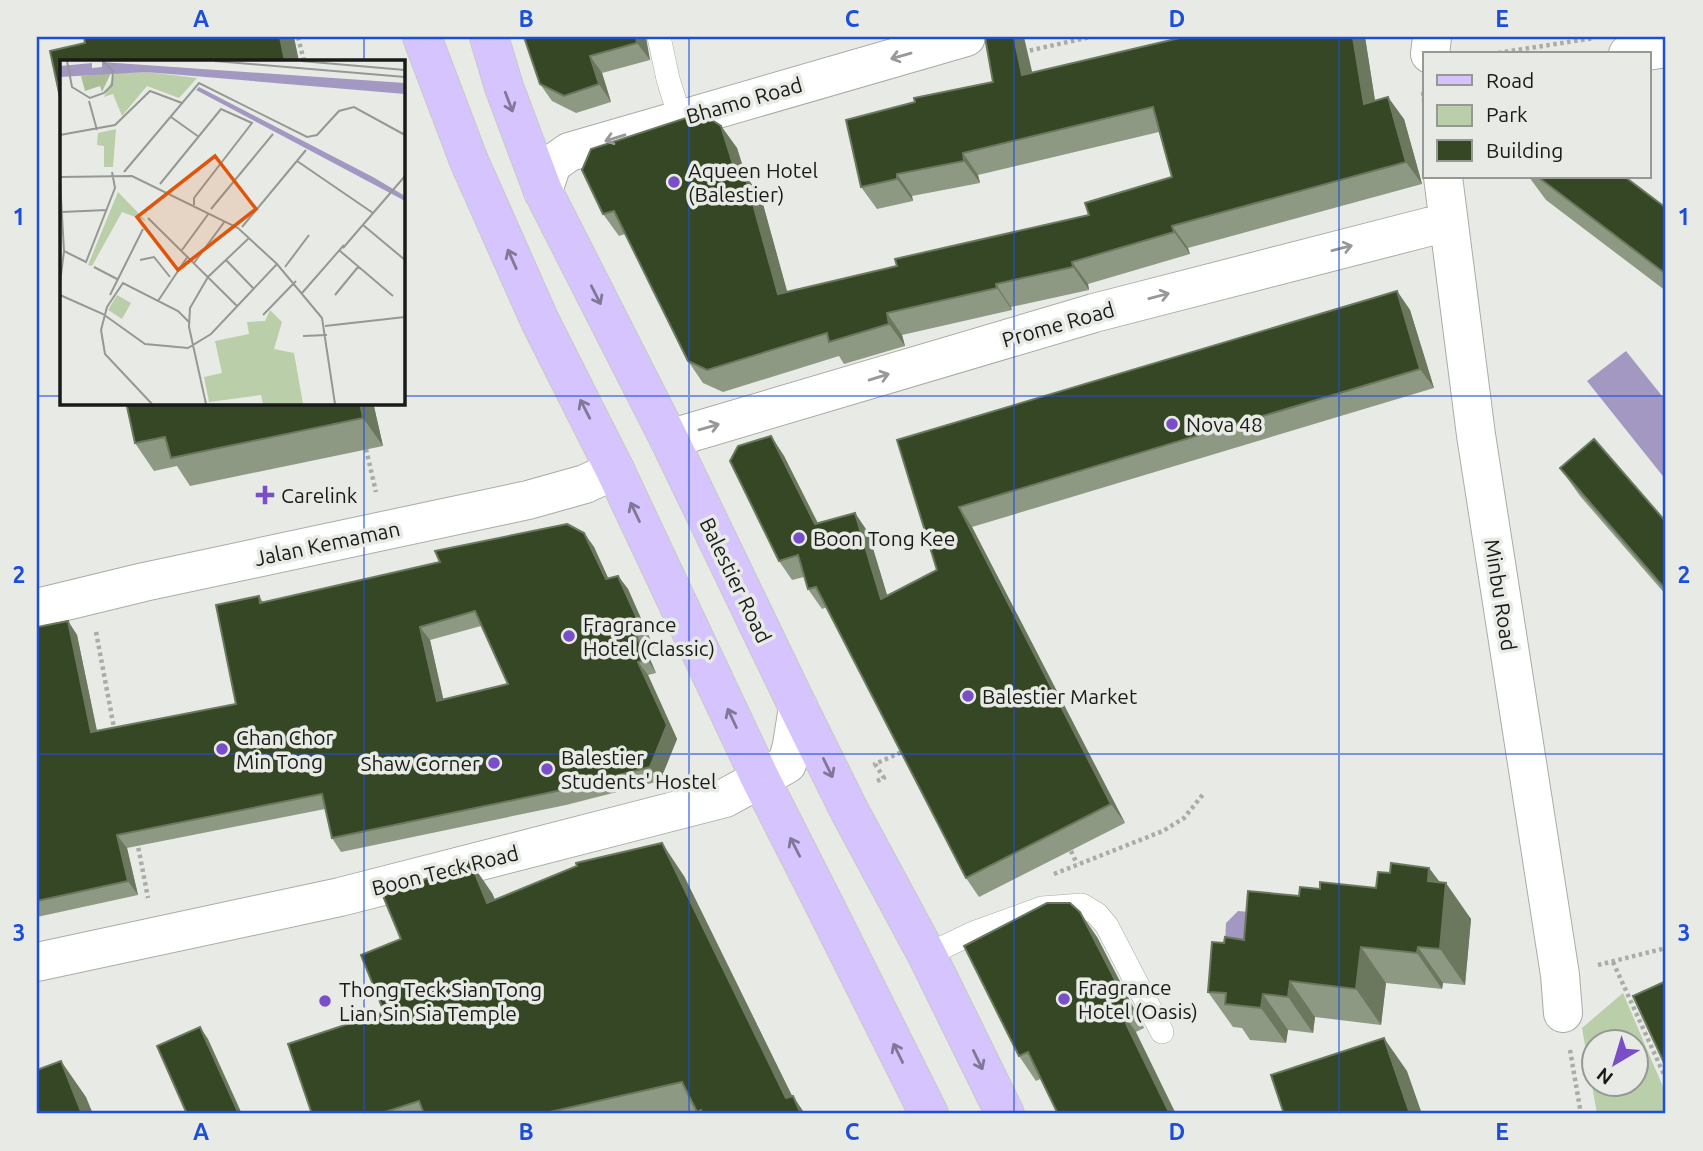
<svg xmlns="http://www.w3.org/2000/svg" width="1703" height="1151" font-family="Ubuntu,sans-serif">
	<rect width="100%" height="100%" fill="#e8ebe5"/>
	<!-- green -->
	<path fill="#baceaa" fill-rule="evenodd" d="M 1623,993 L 1666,1094 L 1666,1114 L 1597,1114 L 1582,1028 ZM 1594,1042 L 1636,1042 L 1636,1084 L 1594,1084 Z"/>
	<!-- water -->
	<path fill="#a398c1" d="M 1626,351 L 1666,401 L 1666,480 L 1587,381 Z
		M 1238,911 L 1262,913 L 1256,962 L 1225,944 L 1226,923 Z"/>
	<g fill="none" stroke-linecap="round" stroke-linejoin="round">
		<!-- lane casing -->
		<g stroke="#a8aca6" stroke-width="24">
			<path id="lane" d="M 659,37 L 668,79 L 680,118
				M 927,955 L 973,933 L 1042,908 L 1082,905 L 1097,914 L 1107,926 L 1162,1032"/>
		</g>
		<!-- street casing -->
		<g stroke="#a8aca6" stroke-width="40">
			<path id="street" d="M 1430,54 L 1432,37
				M 1628,54 L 1666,48
				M 1443,177 L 1476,435 L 1560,975 L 1563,1013
				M 543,191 L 552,164 L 569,152 L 966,37
				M 669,439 L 1094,313 L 1428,227 L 1449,223
				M 37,608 L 144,582 L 528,500 L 585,484 L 615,470
				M 37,962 L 340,897 L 725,798 L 787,764 L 792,745 L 798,707"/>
		</g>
		<!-- primary casing -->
		<g stroke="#c8c8c8" stroke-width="40">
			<path id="primary" d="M 422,37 L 469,161 L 540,321 L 615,470 L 761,780 L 826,908 L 929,1114
				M 489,37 L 504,87 L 543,191 L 669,439 L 798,707 L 849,810 L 927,955 L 1005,1114"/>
		</g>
		<!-- path -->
		<path stroke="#a9aca7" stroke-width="4.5" stroke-dasharray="3.5 3.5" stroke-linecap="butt" d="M 298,37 L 304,61
			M 1023,52 L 1090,37
			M 1491,54 L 1594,38
			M 1423,92 L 1425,109
			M 366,449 L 376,492
			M 96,632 L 115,733
			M 877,781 L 884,778 L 875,764 L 904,751
			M 137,841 L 148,898
			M 1071,851 L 1077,864
			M 1054,874 L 1163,831 L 1184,818 L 1204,793
			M 1613,962 L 1666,1079
			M 1598,965 L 1666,948
			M 1570,1050 L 1581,1114"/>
		<!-- lane -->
		<use href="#lane" stroke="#fff" stroke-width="23"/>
		<!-- street -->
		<use href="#street" stroke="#fff" stroke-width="38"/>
		<!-- primary -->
		<use href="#primary" stroke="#d6c4ff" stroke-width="38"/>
	</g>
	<!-- wall -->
	<path fill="#8e9984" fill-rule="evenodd" d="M 524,37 L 645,40 L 650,60 L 602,73 L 611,102 L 576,113 L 552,101 L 540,84 Z
		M 1184,37 L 1365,37 L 1375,101 L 1404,119 L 1422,184 L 1188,248 L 1190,254 L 1088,284 L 1089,290 L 1011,307 L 1012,310 L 902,335 L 905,346 L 844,364 L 839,356 L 723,392 L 703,383 L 688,361 L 625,234 L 619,236 L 603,214 L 721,126 L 737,148 L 745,175 L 761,197 L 787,292 L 897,266 L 1089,215 L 1172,177 L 1159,132 L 978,175 L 980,183 L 912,196 L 913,201 L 877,209 L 861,187 L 993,82 Z
		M 1529,177 L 1625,177 L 1666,208 L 1666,291 L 1546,200 Z
		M 1397,291 L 1410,310 L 1434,388 L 972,527 L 1125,823 L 979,897 L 966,878 L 827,607 L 822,609 L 808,589 L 804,577 L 792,580 L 779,561 L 771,436 L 784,456 L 818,523 L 868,532 L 887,595 L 937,570 L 897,440 Z
		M 126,402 L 373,402 L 383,446 L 190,486 L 177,466 L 154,471 L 135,443 Z
		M 1560,468 L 1666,522 L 1666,595 L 1580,496 Z
		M 584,533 L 594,547 L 608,578 L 618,576 L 628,589 L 654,648 L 646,650 L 656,673 L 648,675 L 677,739 L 660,781 L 566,805 L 341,852 L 332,838 L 325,809 L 127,848 L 138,895 L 37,917 L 37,627 L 68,621 L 77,635 L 97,731 L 236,704 L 259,596 L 263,602 ZM 481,626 L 508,684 L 443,699 L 430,640 Z
		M 1429,868 L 1440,882 L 1471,919 L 1465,985 L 1443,983 L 1442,989 L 1386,983 L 1381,1025 L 1315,1017 L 1313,1033 L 1288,1030 L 1286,1043 L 1250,1040 L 1242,1028 L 1233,1027 L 1208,992 L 1224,943 L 1244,940 L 1299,896 L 1320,889 L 1376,888 L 1390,873 Z
		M 684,876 L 792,1096 L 805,1114 L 312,1114 L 384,1012 L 401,939 L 492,893 L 495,900 Z
		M 1097,937 L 1144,1028 L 1036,1081 L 1019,1056 Z"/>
	<!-- shaded-wall -->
	<path fill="#6b785e" d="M 280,37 L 294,37 L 299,61 L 285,61 Z
		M 636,37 L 646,37 L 650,60 L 637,43 Z
		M 1014,37 L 1024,37 L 1038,97 L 1022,75 Z
		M 1353,37 L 1365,37 L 1379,126 L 1364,104 Z
		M 590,56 L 602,73 L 611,102 L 599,84 Z
		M 1388,97 L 1404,119 L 1422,184 L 1406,162 Z
		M 721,126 L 737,148 L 747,179 L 745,175 L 761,197 L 794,316 L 778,294 L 737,177 Z
		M 963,153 L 978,175 L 980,183 L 964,161 Z
		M 897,174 L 912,196 L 913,201 L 897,179 Z
		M 1172,226 L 1188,248 L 1190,254 L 1174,232 Z
		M 1072,262 L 1088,284 L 1089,290 L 1073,267 Z
		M 996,284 L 1011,307 L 1012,310 L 997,288 Z
		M 1397,291 L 1410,310 L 1434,388 L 1420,369 Z
		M 887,313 L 902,335 L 905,346 L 889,324 Z
		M 360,402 L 373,402 L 383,446 L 363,418 Z
		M 771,436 L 784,456 L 828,544 L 815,524 Z
		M 959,507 L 972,527 L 1125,823 L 1111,804 Z
		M 855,513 L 868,532 L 894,618 L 881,599 Z
		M 584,533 L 594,547 L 615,593 L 606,579 Z
		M 618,576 L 628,589 L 654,648 L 644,634 Z
		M 68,621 L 77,635 L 100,746 L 91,732 Z
		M 420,627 L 430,640 L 447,715 L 437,701 Z
		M 636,636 L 646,650 L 656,673 L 647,659 Z
		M 638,662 L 648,675 L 677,739 L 660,781 L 650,767 Z
		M 117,835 L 127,848 L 138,895 L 128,881 Z
		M 662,843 L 684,876 L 801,1114 L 786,1098 Z
		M 470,861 L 492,893 L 510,935 L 487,903 Z
		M 1429,868 L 1446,891 L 1446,883 L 1471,919 L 1465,985 L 1440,949 L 1428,881 Z
		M 1080,912 L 1097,937 L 1144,1028 L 1127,1003 Z
		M 1361,947 L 1386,983 L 1381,1025 L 1356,989 Z
		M 1418,947 L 1443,983 L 1442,989 L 1417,953 Z
		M 1290,981 L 1315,1017 L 1313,1033 L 1288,997 Z
		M 1263,994 L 1288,1030 L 1286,1043 L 1261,1008 Z
		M 1118,1007 L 1136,1032 L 1176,1114 L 1170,1114 Z
		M 200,1027 L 208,1039 L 242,1114 L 239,1114 Z
		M 1384,1038 L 1407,1071 L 1422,1114 L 1410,1114 Z
		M 61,1061 L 86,1097 L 93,1114 L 82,1114 Z
		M 793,1096 L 805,1114 L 801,1114 Z"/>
	<!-- building -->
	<path fill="#354724" stroke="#6b785e" stroke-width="2" fill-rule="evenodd" d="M 84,37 L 280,37 L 285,61 L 61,61 L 61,102 L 50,51 L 85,43 Z
		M 524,37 L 636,37 L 637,43 L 590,56 L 599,84 L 564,96 L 540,84 Z
		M 985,37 L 1014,37 L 1022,75 L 1184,37 L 1353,37 L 1364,104 L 1388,97 L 1406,162 L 1172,226 L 1174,232 L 1072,262 L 1073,267 L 996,284 L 997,288 L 887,313 L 889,324 L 829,342 L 827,333 L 707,370 L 688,361 L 614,211 L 603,214 L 582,170 L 591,149 L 701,113 L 721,126 L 737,177 L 745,175 L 778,294 L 897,266 L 895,259 L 1089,215 L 1085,203 L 1172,177 L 1153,107 L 963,153 L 964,161 L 897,174 L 897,179 L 861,187 L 846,120 L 915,102 L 914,98 L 993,82 Z
		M 1538,177 L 1625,177 L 1666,208 L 1666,274 Z
		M 1397,291 L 1420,369 L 959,507 L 1111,804 L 966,878 L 816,587 L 808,589 L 798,555 L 779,561 L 730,461 L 738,446 L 771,436 L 815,524 L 855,513 L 881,599 L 937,570 L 897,440 Z
		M 126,402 L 360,402 L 363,418 L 171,458 L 165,437 L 135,443 Z
		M 1594,439 L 1666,522 L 1666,590 L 1560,468 Z
		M 567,524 L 584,533 L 606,579 L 618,576 L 644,634 L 636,636 L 647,659 L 638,662 L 667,725 L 650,767 L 557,791 L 332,838 L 322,794 L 117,835 L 128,881 L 37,901 L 37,627 L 68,621 L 91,732 L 236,704 L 216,605 L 259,596 L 260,603 L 440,562 L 435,551 ZM 475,611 L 508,684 L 437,701 L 420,627 Z
		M 662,843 L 786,1098 L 793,1096 L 801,1114 L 703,1114 L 701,1110 L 697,1112 L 682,1082 L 541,1114 L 424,1114 L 419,1101 L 379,1114 L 312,1114 L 288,1044 L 384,1012 L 361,955 L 401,939 L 383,896 L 470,861 L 487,903 L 577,866 L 576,863 Z
		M 1391,863 L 1429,868 L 1428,881 L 1446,883 L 1440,949 L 1418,947 L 1417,953 L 1361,947 L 1356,989 L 1290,981 L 1288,997 L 1263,994 L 1261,1008 L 1225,1004 L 1226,993 L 1208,992 L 1212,942 L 1224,943 L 1225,937 L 1244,940 L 1248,891 L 1299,896 L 1300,887 L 1320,889 L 1320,882 L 1376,888 L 1378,872 L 1390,873 Z
		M 1047,903 L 1070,903 L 1080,912 L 1127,1003 L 1118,1007 L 1170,1114 L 1058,1114 L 1028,1052 L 1019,1056 L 964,946 Z
		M 1666,981 L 1666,1067 L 1633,996 Z
		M 200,1027 L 239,1114 L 187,1114 L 157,1046 Z
		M 1384,1038 L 1410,1114 L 1284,1114 L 1271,1075 Z
		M 61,1061 L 82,1114 L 37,1114 L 37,1070 Z"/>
	<!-- one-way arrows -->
	<defs><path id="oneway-shaft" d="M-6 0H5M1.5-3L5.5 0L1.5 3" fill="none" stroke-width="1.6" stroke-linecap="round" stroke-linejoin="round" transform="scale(1.75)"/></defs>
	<g stroke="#989897">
		<use href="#oneway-shaft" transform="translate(901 56) rotate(164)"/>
		<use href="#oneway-shaft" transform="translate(615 138) rotate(163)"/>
		<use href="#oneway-shaft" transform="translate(1342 248) rotate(-14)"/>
		<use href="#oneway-shaft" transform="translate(1159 296) rotate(-15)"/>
		<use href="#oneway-shaft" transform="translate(879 377) rotate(-17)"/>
		<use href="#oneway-shaft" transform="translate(709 427) rotate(-16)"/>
	</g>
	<g stroke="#817897">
		<use href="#oneway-shaft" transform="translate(509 102) rotate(69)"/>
		<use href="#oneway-shaft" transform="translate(512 259) rotate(-114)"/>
		<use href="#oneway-shaft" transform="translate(596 295) rotate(63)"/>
		<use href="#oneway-shaft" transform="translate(585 409) rotate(-117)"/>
		<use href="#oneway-shaft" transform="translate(635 512) rotate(-115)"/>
		<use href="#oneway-shaft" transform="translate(732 718) rotate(-115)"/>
		<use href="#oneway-shaft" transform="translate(828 768) rotate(64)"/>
		<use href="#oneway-shaft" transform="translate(795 847) rotate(-117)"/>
		<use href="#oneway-shaft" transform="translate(898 1053) rotate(-116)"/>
		<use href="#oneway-shaft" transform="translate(978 1060) rotate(64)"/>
	</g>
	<!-- grid -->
	<path fill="none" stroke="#1d4ed8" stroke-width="2" stroke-opacity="0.55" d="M 364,37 L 364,61M 689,37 L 689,1114M 1014,37 L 1014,1114M 1339,37 L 1339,1114M 37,396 L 61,396M 402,396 L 1666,396M 364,402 L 364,1114M 37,754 L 1666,754"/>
	<!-- markers -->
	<g fill="#7a4ec7" stroke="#e8ebe5" stroke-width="2.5">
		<circle cx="674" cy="182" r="7"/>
		<circle cx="1172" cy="424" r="7"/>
		<path d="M261.5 484.5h7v7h7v7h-7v7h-7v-7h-7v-7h7z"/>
		<circle cx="799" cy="538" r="7"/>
		<circle cx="569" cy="636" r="7"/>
		<circle cx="968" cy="696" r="7"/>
		<circle cx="222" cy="749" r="7"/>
		<circle cx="494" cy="763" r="7"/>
		<circle cx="547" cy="769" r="7"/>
		<circle cx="1064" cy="999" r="7"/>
		<circle cx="325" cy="1001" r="7"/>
	</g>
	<g text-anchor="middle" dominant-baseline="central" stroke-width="7" stroke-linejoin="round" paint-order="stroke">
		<!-- street labels -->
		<g font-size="21" fill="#191b18" stroke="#e8ebe5">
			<text transform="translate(744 100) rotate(-16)">Bhamo Road</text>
			<text transform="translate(1058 324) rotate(-16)">Prome Road</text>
			<text transform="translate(327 543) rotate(-12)">Jalan Kemaman</text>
			<text transform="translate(736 580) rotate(64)">Balestier Road</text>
			<text transform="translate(1501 595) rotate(81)">Minbu Road</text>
			<text transform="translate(445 870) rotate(-14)">Boon Teck Road</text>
		</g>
		<!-- poi labels -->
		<g font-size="21" fill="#191b18" stroke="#e8ebe5" text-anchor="start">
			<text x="688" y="170">Aqueen Hotel<tspan x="688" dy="24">(Balestier)</tspan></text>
			<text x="1186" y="424">Nova 48</text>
			<text x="281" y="495">Carelink</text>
			<text x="813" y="538">Boon Tong Kee</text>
			<text x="583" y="624">Fragrance<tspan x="583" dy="24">Hotel (Classic)</tspan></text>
			<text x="982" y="696">Balestier Market</text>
			<text x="236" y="737">Chan Chor<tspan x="236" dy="24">Min Tong</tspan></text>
			<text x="561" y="757">Balestier<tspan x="561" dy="24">Students' Hostel</tspan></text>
			<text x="480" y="763" text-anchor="end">Shaw Corner</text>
			<text x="1078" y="987">Fragrance<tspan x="1078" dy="24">Hotel (Oasis)</tspan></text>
			<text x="339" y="989">Thong Teck Sian Tong<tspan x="339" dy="24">Lian Sin Sia Temple</tspan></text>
		</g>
	</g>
	<!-- overview -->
	<g transform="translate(60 60)">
		<rect width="345" height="345" fill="#e8ebe5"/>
		<path d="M 87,12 L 137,18 L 119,38 L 87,26 L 62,56 L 53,34 L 44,37 L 55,13 ZM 56,69 L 53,107 L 44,107 L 44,86 L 37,85 L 38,73 ZM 58,132 L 86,161 L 62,152 L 32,206 L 28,205 ZM 57,235 L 71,243 L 62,259 L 48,250 ZM 210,250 L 222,262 L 214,289 L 234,293 L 243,344 L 203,344 L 201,335 L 149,342 L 144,317 L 162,313 L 155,281 L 189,274 L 187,262 L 205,261 Z" fill="#baceaa"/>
		<path d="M 51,13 L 42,32 L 40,26 L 25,31 L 21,16 Z" fill="#aabf97"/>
		<path d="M 42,2 L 345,23 L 345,34 L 86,12 L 0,17 L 0,6 L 32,3 L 32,8 L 42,7 ZM 139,27 L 313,117 L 345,136 L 345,141 L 136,30 Z" fill="#a398c1"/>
		<path fill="none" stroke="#959893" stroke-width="2" d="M 7,1 L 12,27 L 30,38 L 44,33 L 52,25 L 53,11 L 43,1M 155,1 L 345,17M 241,1 L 345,10M 29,41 L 37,70M 111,57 L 139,77M 0,75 L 55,65 L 90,31 L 122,43M 237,101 L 313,153M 64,112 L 139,23 L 247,77 L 257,75 L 279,51 L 294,47 L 345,75M 0,117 L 72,116 L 178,168 L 217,204 L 262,258 L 275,344M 0,121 L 4,191 L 0,223M 100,124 L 161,49 L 192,63 L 134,138 L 134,145M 151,149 L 213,74M 2,152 L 46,150M 88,158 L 177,246M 303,165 L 345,200M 182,167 L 246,90M 283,188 L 345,116M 122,190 L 149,153M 4,191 L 26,202 L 55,128 L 52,112M 280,191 L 333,236M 80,200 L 94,197 L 110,217M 166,200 L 194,229M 134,203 L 165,161M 34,207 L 57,219M 225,207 L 249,175M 242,233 L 284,185M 0,235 L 43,254 L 85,284 L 128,288 L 151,274 L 217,204M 50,235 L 83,169M 275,235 L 298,207M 98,241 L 128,196M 203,255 L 236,221M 265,266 L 345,257M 243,276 L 267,275M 92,344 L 45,294 L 41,270 L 47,247 L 63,223 L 118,251 L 129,262M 146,344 L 129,267 L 130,248 L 148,217 L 189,178"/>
		<path fill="#de560d" fill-opacity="0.15" stroke="#de560d" stroke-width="3.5" d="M 155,96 L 196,149 L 118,210 L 77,157 Z"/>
		<rect width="345" height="345" fill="none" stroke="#191b18" stroke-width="3.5"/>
	</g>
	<!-- border -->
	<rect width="1703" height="1151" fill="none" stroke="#e8ebe5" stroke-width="77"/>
	<!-- legend -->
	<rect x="1423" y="52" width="228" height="126" fill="#e8ebe5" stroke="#959893" stroke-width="2"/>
	<rect x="1437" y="75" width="35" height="10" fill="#d6c4ff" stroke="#959893" stroke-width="2"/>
	<text x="1486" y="88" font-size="21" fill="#191b18">Road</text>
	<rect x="1437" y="105" width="35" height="21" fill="#baceaa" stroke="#959893" stroke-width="2"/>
	<text x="1486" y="122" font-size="21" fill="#191b18">Park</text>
	<rect x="1437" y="140" width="35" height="21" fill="#354724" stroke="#959893" stroke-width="2"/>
	<text x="1486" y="158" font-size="21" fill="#191b18">Building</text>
	<!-- north arrow -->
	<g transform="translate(1615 1063) rotate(218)"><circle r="33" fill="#e8ebe5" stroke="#959893" stroke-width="2"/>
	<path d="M0-5L12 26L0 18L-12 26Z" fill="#7a4ec7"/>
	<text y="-10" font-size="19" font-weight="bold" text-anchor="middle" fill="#191b18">N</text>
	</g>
	<rect x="38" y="38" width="1626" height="1074" fill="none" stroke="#1d4ed8" stroke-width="2.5"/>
	<g font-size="23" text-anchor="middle" font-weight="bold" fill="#1d4ed8">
		<text x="201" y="27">A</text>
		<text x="526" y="27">B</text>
		<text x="852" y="27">C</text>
		<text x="1177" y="27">D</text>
		<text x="1502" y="27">E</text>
		<text x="19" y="225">1</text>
		<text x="1684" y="225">1</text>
		<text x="19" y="583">2</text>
		<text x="1684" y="583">2</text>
		<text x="19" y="941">3</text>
		<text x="1684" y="941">3</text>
		<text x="201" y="1140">A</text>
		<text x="526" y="1140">B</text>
		<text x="852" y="1140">C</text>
		<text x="1177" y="1140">D</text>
		<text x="1502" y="1140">E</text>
	</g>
</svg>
